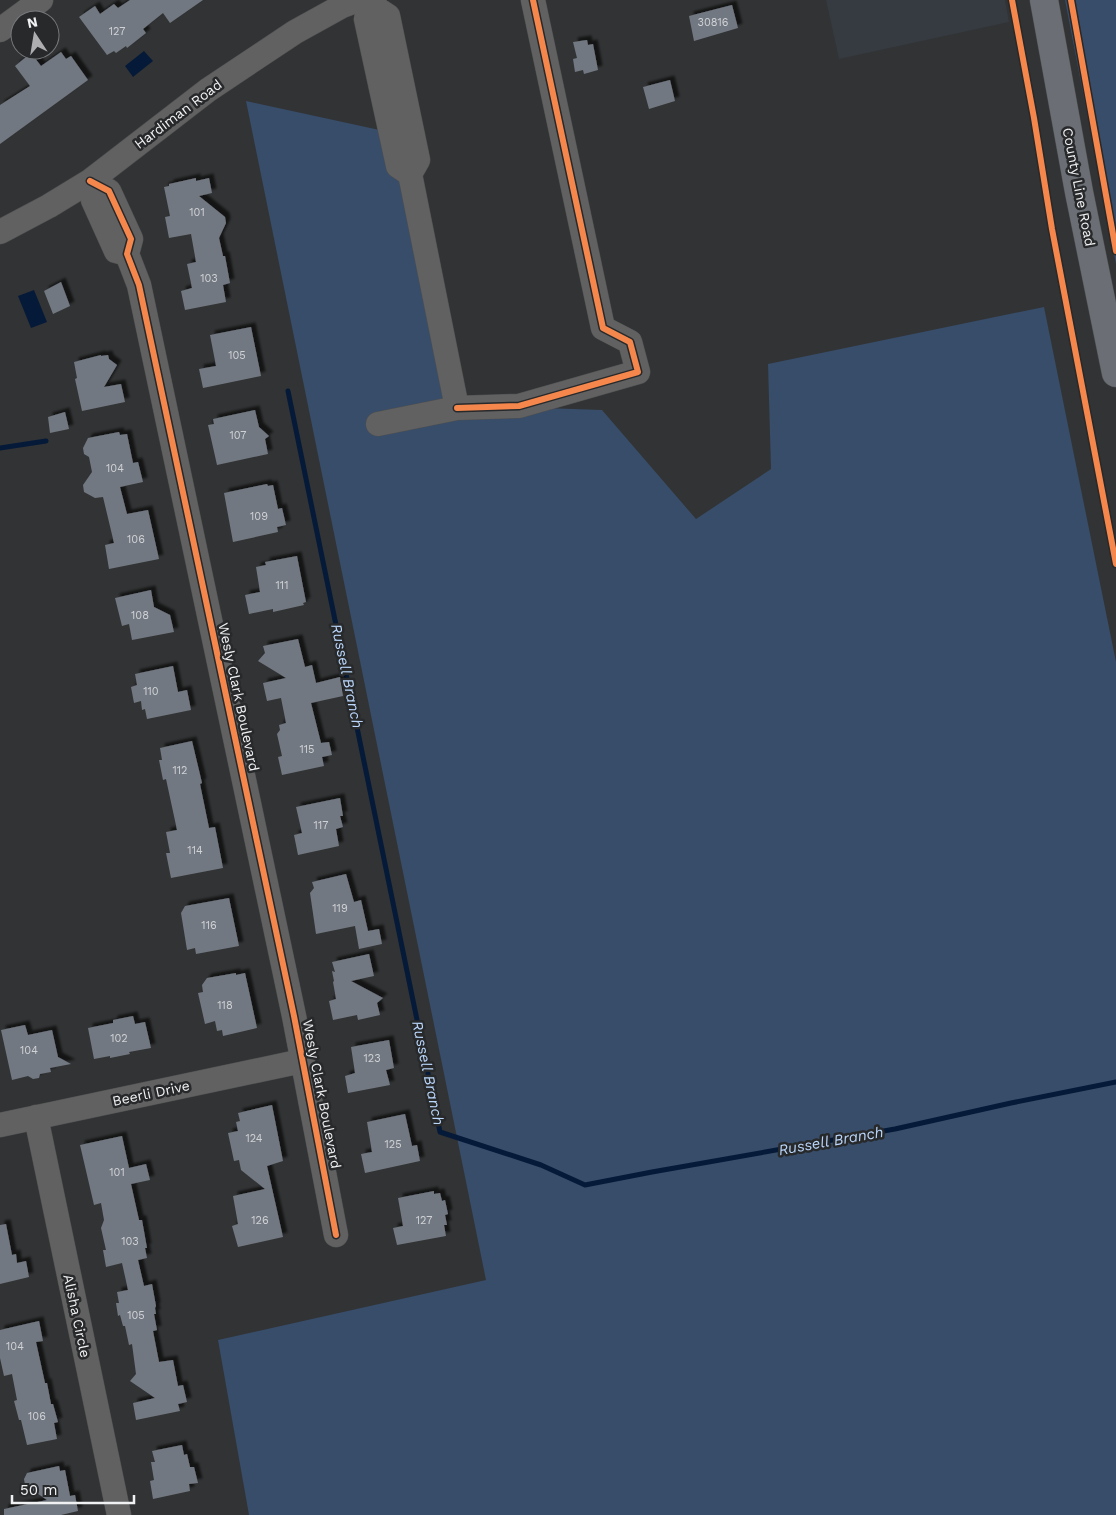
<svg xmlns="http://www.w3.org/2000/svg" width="1116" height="1515" font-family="'Work Sans',sans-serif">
	<defs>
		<filter id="shadow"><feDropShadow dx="4.5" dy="-4.5" stdDeviation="1" flood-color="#0009"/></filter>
	</defs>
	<rect width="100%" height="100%" fill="#323334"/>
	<!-- built -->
	<path fill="#353b41" d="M 826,0 L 1005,0 L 1009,22 L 839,59 Z"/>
	<!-- green -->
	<path fill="#374d6a" d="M 1065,0 L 1116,0 L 1116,264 Z
		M 246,101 L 398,134 L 459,405 L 602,410 L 696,519 L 771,469 L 768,364 L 1044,307 L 1116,662 L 1116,1515 L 249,1515 L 218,1340 L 486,1280 Z"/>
	<!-- water -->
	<path fill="#051a38" d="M 144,51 L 153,61 L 133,77 L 125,66 Z
		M 34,290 L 47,322 L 31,328 L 18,296 Z"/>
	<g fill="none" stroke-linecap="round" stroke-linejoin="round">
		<!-- stream -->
		<path stroke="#051a38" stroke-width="5" d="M 288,391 L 440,1132 L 541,1165 L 585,1185 L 652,1172 L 895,1129 L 1011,1103 L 1116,1082
			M 0,448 L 46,441"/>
	</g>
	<!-- building -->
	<path fill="#727881" filter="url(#shadow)" d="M 130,0 L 203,0 L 170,23 L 163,13 L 143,29 L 146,33 L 127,48 L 126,46 L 116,53 L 114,51 L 107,55 L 79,17 L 95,6 L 100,14 L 114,4 L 118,8 Z
		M 732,5 L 738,28 L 694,41 L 689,16 Z
		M 587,40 L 588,45 L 593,44 L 598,70 L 584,74 L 583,70 L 575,72 L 573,59 L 577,58 L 573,42 Z
		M 61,52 L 66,59 L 71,56 L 88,80 L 0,144 L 0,105 L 30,86 L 15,66 L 31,53 L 41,66 Z
		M 670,80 L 675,101 L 649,109 L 643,87 Z
		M 196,178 L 196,181 L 209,178 L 212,193 L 199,196 L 225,217 L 226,223 L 219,238 L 223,256 L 225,256 L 230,283 L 223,285 L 226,302 L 185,310 L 181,291 L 192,288 L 187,264 L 196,262 L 191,234 L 169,238 L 165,217 L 170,216 L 164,187 L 169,186 L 169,184 Z
		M 61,282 L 70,306 L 53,314 L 44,291 Z
		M 251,327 L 261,376 L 203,388 L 199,369 L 216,366 L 210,335 Z
		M 101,355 L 101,356 L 108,355 L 109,359 L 117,365 L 104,387 L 121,384 L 125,402 L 82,411 L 75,379 L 77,378 L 74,362 Z
		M 255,410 L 259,427 L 269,436 L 265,439 L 268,454 L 217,465 L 208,425 L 214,424 L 213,419 Z
		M 65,412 L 69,429 L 50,433 L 48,417 Z
		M 119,432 L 120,435 L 127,434 L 133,463 L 138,462 L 143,482 L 120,487 L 127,514 L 148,510 L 159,559 L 109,569 L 105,545 L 114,543 L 103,497 L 95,498 L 84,492 L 83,485 L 92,472 L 89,457 L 84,454 L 83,448 L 88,438 Z
		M 267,484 L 268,486 L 273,485 L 278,509 L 282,508 L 286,525 L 277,527 L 278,532 L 233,542 L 224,493 Z
		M 297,556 L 306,602 L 303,603 L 304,605 L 273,612 L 273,609 L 249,614 L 245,595 L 260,592 L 256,567 L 266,565 L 265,562 Z
		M 151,590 L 154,607 L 170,615 L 174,632 L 132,640 L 129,624 L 122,626 L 115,598 Z
		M 298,639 L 305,667 L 312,665 L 316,683 L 340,677 L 343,696 L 311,703 L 321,743 L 329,742 L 332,755 L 322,757 L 324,766 L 282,775 L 278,757 L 282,756 L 277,734 L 280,730 L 279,725 L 286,723 L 281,698 L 267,701 L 263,683 L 286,678 L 258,661 L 265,653 L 263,646 Z
		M 173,666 L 178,692 L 187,690 L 191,710 L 147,719 L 145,709 L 142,710 L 141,701 L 134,703 L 131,687 L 137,685 L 135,674 Z
		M 192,741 L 202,783 L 200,784 L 208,823 L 209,828 L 215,827 L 223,868 L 171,878 L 166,853 L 170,853 L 166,832 L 177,830 L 166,779 L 163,780 L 159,760 L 162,760 L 160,748 Z
		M 340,798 L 343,816 L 340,816 L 343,827 L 336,829 L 339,846 L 298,855 L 294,835 L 302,833 L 296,807 Z
		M 346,874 L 354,902 L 361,900 L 368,931 L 379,929 L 382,944 L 359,949 L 355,926 L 316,934 L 310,893 L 314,888 L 312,882 Z
		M 229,898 L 239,946 L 196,954 L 195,948 L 187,950 L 181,913 L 185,906 Z
		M 369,954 L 374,976 L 351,981 L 383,998 L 377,1003 L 380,1015 L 358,1020 L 357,1015 L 333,1020 L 329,1001 L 336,999 L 333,982 L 334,981 L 332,971 L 335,972 L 332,962 Z
		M 236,973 L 236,975 L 245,973 L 257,1028 L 223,1036 L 222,1030 L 217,1031 L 215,1021 L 205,1024 L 198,993 L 203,992 L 202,985 L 207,978 Z
		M 133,1016 L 135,1024 L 145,1022 L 151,1048 L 129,1052 L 130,1054 L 110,1058 L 110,1056 L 94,1059 L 88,1028 L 113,1023 L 113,1020 Z
		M 25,1025 L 28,1035 L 52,1030 L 58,1057 L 71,1064 L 50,1068 L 51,1072 L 40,1074 L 39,1078 L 33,1079 L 28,1076 L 12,1080 L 1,1030 Z
		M 389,1040 L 394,1068 L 386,1070 L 390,1085 L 348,1093 L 345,1076 L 355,1073 L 351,1047 Z
		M 272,1105 L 283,1161 L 267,1166 L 283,1237 L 238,1247 L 232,1226 L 238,1224 L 233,1196 L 265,1189 L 241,1170 L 239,1160 L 234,1161 L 228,1133 L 238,1131 L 236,1122 L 240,1121 L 238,1113 Z
		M 405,1114 L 412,1146 L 417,1145 L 420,1161 L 365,1173 L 361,1154 L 372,1152 L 367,1122 Z
		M 122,1136 L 129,1168 L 146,1164 L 150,1180 L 131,1184 L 139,1220 L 142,1220 L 147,1248 L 145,1248 L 147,1258 L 138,1260 L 144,1286 L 152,1284 L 156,1306 L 155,1308 L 156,1314 L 154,1314 L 157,1330 L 153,1331 L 159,1362 L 173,1360 L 178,1386 L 183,1385 L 187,1402 L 178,1404 L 180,1411 L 136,1420 L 133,1403 L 155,1398 L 130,1381 L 136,1374 L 132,1344 L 129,1345 L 125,1326 L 123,1326 L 120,1315 L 118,1316 L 116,1303 L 119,1303 L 117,1292 L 128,1290 L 122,1263 L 106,1267 L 103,1250 L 106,1250 L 101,1228 L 104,1220 L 101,1203 L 94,1205 L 80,1145 Z
		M 434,1191 L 434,1194 L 440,1193 L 442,1201 L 445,1200 L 448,1214 L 445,1215 L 447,1225 L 444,1225 L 446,1236 L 397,1245 L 393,1228 L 403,1226 L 398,1198 Z
		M 6,1224 L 12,1255 L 16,1254 L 17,1263 L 26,1261 L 29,1277 L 0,1284 L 0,1225 Z
		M 39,1321 L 43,1341 L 36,1342 L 45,1383 L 47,1383 L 51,1404 L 53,1404 L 58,1422 L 54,1423 L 57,1439 L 27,1445 L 21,1420 L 19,1420 L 14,1401 L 17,1400 L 12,1374 L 4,1376 L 0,1358 L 0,1330 Z
		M 182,1445 L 184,1455 L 187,1454 L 190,1467 L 194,1467 L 198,1483 L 189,1484 L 190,1491 L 153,1499 L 150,1481 L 154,1480 L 151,1462 L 155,1462 L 152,1451 Z
		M 59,1466 L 60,1471 L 65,1470 L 70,1496 L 75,1495 L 78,1511 L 61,1515 L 4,1515 L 4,1509 L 47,1500 L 25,1485 L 24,1479 L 27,1473 Z"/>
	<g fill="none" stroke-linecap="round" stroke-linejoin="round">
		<!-- minor casing -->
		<g stroke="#4e4f50" stroke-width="25">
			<path id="minor" d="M 374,0 L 376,8 L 388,16 L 418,160 L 410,174 L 398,166 L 366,19 L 376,8
				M 0,30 L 41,0
				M 90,181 L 109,191 L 131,239 L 127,254 L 139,285 L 294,1016 L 336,1235
				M 90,181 L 93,200 L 116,251 L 127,254
				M 0,232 L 49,206 L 90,181 L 208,90 L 295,32 L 342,6 L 358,0
				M 457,408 L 519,406 L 638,372 L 630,342 L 603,328 L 533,0
				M 378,424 L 457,408 L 410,174
				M 36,1117 L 119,1515
				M 0,1125 L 302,1061"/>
		</g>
		<!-- major casing -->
		<g stroke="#4e4f50" stroke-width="29">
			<path id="major" d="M 1044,0 L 1079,192 L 1116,373"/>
		</g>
		<!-- minor -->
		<use href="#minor" stroke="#616162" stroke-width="24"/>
		<!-- major -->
		<use href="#major" stroke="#6b6f75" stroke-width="28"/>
		<!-- cycleway casing -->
		<g stroke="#27292b" stroke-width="9">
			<path id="cycleway" d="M 1012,0 L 1034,118 L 1052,229 L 1116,564
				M 1071,0 L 1116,251
				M 90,181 L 109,191 L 131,239 L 127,254 L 139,285 L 294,1016 L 336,1235
				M 457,408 L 519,406 L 638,372 L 630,342 L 603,328 L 533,0"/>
		</g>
		<!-- cycleway -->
		<use href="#cycleway" stroke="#f5874c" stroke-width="6"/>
	</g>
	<g text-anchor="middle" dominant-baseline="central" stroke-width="5" stroke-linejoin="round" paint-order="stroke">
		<!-- number labels -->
		<g font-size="11" fill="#d0d3d6">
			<text x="713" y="22">30816</text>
			<text x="117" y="31">127</text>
			<text x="197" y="212">101</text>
			<text x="209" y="278">103</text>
			<text x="237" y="355">105</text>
			<text x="238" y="435">107</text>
			<text x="115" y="468">104</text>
			<text x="259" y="516">109</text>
			<text x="136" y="539">106</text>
			<text x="282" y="585">111</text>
			<text x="140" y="615">108</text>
			<text x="151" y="691">110</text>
			<text x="307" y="749">115</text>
			<text x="180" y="770">112</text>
			<text x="321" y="825">117</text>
			<text x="195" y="850">114</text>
			<text x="340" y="908">119</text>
			<text x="209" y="925">116</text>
			<text x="225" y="1005">118</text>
			<text x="119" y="1038">102</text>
			<text x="29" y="1050">104</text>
			<text x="372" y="1058">123</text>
			<text x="254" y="1138">124</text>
			<text x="393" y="1144">125</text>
			<text x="117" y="1172">101</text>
			<text x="260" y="1220">126</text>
			<text x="424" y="1220">127</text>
			<text x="130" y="1241">103</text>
			<text x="136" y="1315">105</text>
			<text x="15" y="1346">104</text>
			<text x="37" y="1416">106</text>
		</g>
		<!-- street labels -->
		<g font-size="14" fill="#f0f1f3" stroke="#27292b">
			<text transform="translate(178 114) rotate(-37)">Hardiman Road</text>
			<text transform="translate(1079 187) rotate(79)">County Line Road</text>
			<text transform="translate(239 697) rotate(78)">Wesly Clark Boulevard</text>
			<text transform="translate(151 1093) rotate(-12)">Beerli Drive</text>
			<text transform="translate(322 1094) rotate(79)">Wesly Clark Boulevard</text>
			<text transform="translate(77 1316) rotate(78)">Alisha Circle</text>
		</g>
		<!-- water labels -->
		<g font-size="15" font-style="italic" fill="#bad6fb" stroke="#27292b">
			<text transform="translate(347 676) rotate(78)">Russell Branch</text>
			<text transform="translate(428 1073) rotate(78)">Russell Branch</text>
			<text transform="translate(831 1141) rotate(-10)">Russell Branch</text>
		</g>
	</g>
	<!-- north arrow -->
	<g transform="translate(35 35) rotate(348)"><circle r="24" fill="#27292b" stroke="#77797b"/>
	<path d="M0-4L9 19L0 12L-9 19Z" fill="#aeaeb0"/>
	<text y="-8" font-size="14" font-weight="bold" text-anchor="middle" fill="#f0f1f3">N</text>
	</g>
	<!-- scale -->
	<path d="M12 1495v8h122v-8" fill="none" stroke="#f0f1f3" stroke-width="2.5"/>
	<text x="20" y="1495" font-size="15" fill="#f0f1f3" stroke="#27292b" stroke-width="4" paint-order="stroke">50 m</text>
</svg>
